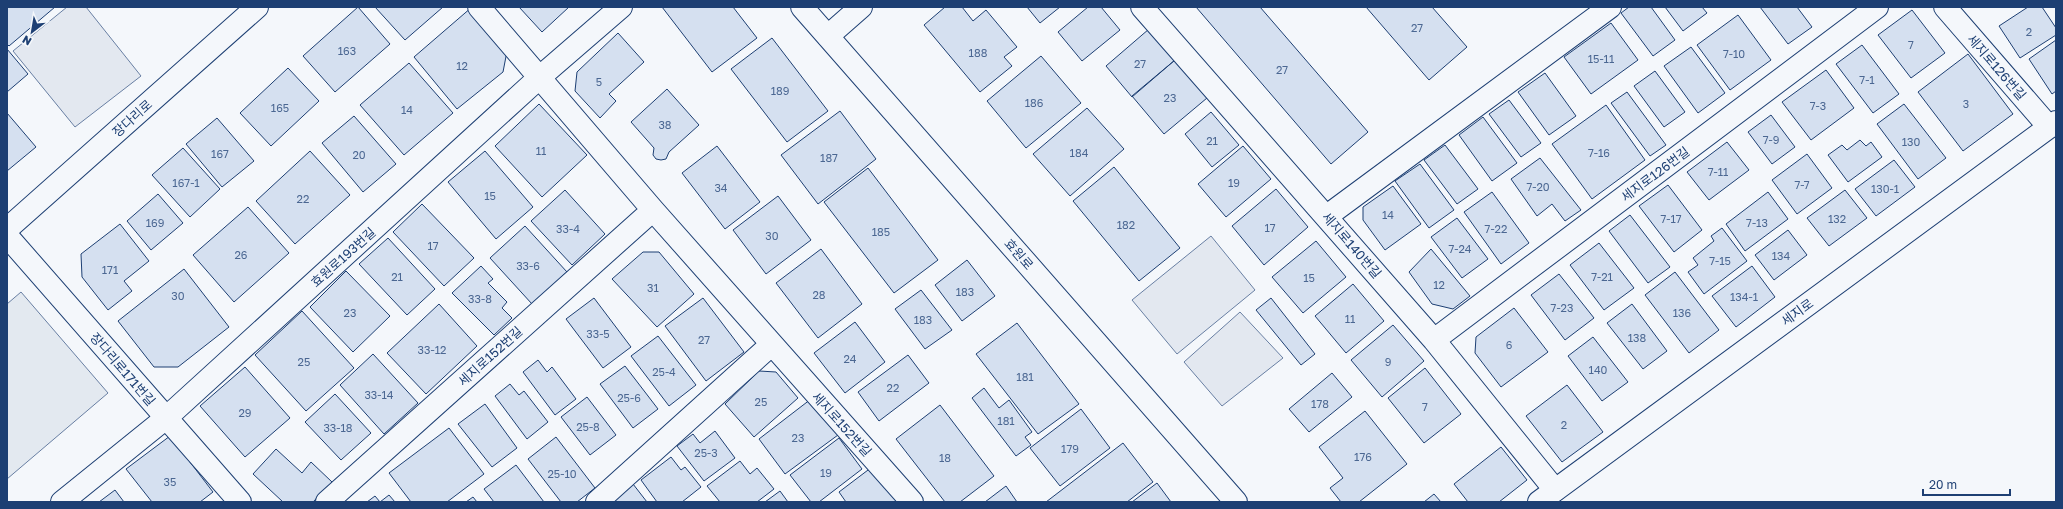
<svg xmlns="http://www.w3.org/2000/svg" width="2063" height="509" font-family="'Golos Text','Noto Sans KR',sans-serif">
	<rect width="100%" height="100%" fill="#f4f7fb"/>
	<!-- green -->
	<path fill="#e3e9f0" stroke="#687fa3" d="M 21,292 L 108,393 L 7,479 L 7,304 Z"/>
	<!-- parking -->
	<path fill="#e3e8f0" stroke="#687fa3" d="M 67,7 L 86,7 L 141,76 L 75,127 L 13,51 Z
		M 1211,236 L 1255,290 L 1177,354 L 1132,300 Z
		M 1240,312 L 1283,358 L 1222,406 L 1184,362 Z"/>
	<!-- building -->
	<path fill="#d5e0f0" stroke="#1d3f73" d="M 7,7 L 55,7 L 9,46 L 7,44 Z
		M 358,7 L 390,44 L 335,92 L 303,56 Z
		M 375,7 L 443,7 L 405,40 Z
		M 472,7 L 508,46 L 503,72 L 457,109 L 414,57 Z
		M 519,7 L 569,7 L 542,32 Z
		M 662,7 L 733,7 L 757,38 L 712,72 Z
		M 945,7 L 962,7 L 973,21 L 986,10 L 1017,47 L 1004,57 L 1012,66 L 980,92 L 924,25 Z
		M 1027,7 L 1060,7 L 1040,23 Z
		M 1088,7 L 1101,7 L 1120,30 L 1082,61 L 1058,32 Z
		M 1196,7 L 1260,7 L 1368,132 L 1331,164 Z
		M 1366,7 L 1432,7 L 1467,47 L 1429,80 Z
		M 1629,7 L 1651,7 L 1675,40 L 1653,56 L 1621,13 Z
		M 1665,7 L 1702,7 L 1707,13 L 1683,31 Z
		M 1760,7 L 1797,7 L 1812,27 L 1788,44 Z
		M 2028,7 L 2042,7 L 2056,28 L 2056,35 L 2020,58 L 1999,26 Z
		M 1912,10 L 1945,53 L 1911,78 L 1878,35 Z
		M 1738,15 L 1771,60 L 1730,90 L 1697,45 Z
		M 1611,23 L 1638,60 L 1591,94 L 1564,57 Z
		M 1149,29 L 1175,60 L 1132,97 L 1106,66 Z
		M 618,33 L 644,62 L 609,94 L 616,101 L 600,118 L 575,91 L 577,72 Z
		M 772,38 L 828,111 L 787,142 L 731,69 Z
		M 2056,40 L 2056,91 L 2052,94 L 2029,59 Z
		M 1862,45 L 1899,94 L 1873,113 L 1836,64 Z
		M 1691,47 L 1725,93 L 1698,113 L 1664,66 Z
		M 7,49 L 28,74 L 7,92 Z
		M 1968,54 L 2013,114 L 1963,151 L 1918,92 Z
		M 1041,56 L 1081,103 L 1026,148 L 987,101 Z
		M 1175,60 L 1207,98 L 1164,134 L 1132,96 Z
		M 409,63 L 453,113 L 404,155 L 360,105 Z
		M 288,68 L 319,101 L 271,146 L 240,113 Z
		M 1826,70 L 1854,108 L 1811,140 L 1782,102 Z
		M 1655,71 L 1685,112 L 1664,127 L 1634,86 Z
		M 1545,73 L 1576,116 L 1549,135 L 1518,92 Z
		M 667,89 L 699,125 L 669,152 L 666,159 L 661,160 L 656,159 L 653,155 L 654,148 L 631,122 Z
		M 1627,92 L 1666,145 L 1650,156 L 1611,103 Z
		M 1509,100 L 1541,143 L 1521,157 L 1489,114 Z
		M 539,104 L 587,155 L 542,197 L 495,146 Z
		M 1904,104 L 1946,158 L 1918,179 L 1877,124 Z
		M 1606,105 L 1645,160 L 1592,199 L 1552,144 Z
		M 1087,108 L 1124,149 L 1070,196 L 1033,154 Z
		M 840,111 L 876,159 L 818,204 L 781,155 Z
		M 1211,112 L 1239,145 L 1212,167 L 1185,134 Z
		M 7,113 L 36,147 L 7,171 Z
		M 1771,115 L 1795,147 L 1772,164 L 1748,132 Z
		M 354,116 L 396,164 L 363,192 L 322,143 Z
		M 1483,117 L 1517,163 L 1492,181 L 1459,135 Z
		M 217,118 L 254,161 L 222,187 L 186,144 Z
		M 1860,140 L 1866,146 L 1871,142 L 1882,157 L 1848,182 L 1828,155 L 1842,145 L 1847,150 Z
		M 1727,142 L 1749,170 L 1709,200 L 1687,172 Z
		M 1445,145 L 1478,189 L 1457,204 L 1424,160 Z
		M 717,146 L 760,202 L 725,229 L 682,173 Z
		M 1243,146 L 1271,179 L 1226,217 L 1198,184 Z
		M 183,148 L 220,189 L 190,217 L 152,175 Z
		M 310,151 L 350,195 L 295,244 L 256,201 Z
		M 485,151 L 533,207 L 496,239 L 448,182 Z
		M 1807,154 L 1832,188 L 1797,214 L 1772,180 Z
		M 1540,158 L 1581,210 L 1565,221 L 1552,204 L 1537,216 L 1511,179 Z
		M 1894,160 L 1915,187 L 1876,216 L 1855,189 Z
		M 1420,164 L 1454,210 L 1429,228 L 1395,181 Z
		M 1114,167 L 1180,248 L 1139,281 L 1073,201 Z
		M 868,168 L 938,260 L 894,293 L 824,202 Z
		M 1668,185 L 1702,230 L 1674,252 L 1639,206 Z
		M 1393,186 L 1421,224 L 1385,250 L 1363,220 L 1363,207 Z
		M 1276,189 L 1308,227 L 1264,265 L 1232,226 Z
		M 565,190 L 605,234 L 572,265 L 531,221 Z
		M 1845,190 L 1867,218 L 1829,246 L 1807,218 Z
		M 1492,192 L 1529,243 L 1501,264 L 1464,212 Z
		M 1768,192 L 1788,219 L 1745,251 L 1726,224 Z
		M 158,194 L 183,223 L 151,250 L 127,221 Z
		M 778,196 L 811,240 L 766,274 L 733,230 Z
		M 422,204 L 474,258 L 444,286 L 393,232 Z
		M 248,207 L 289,253 L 234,302 L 193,255 Z
		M 1630,215 L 1670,267 L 1648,283 L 1609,231 Z
		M 1457,218 L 1488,259 L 1462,278 L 1431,237 Z
		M 120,224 L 149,261 L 124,281 L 132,291 L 108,310 L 82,277 L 81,254 Z
		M 525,226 L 567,272 L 532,304 L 490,258 Z
		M 1722,228 L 1747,261 L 1704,294 L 1688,272 L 1698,265 L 1693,258 L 1714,241 L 1711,236 Z
		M 1788,230 L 1807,255 L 1774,280 L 1755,255 Z
		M 388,238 L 435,289 L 407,315 L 359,264 Z
		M 1316,241 L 1346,277 L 1303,313 L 1272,277 Z
		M 1599,243 L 1634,288 L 1604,310 L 1570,265 Z
		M 821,249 L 862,304 L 818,338 L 776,283 Z
		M 1431,249 L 1470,296 L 1453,309 L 1432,304 L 1409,272 Z
		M 643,252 L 659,252 L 694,294 L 657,327 L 612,279 Z
		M 967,260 L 995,296 L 962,321 L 935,285 Z
		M 481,266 L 493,279 L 488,283 L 507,302 L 502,308 L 512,318 L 494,335 L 452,293 Z
		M 1752,266 L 1775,297 L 1736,327 L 1712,296 Z
		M 184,269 L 229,327 L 178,367 L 154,367 L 118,321 Z
		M 346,271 L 390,316 L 353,352 L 310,307 Z
		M 1675,272 L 1719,330 L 1689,353 L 1645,295 Z
		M 1559,274 L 1594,318 L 1565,340 L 1531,295 Z
		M 1353,284 L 1384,321 L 1346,353 L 1315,316 Z
		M 921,290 L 952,330 L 925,349 L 895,309 Z
		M 594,298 L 631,347 L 603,368 L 566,319 Z
		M 703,298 L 744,352 L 706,381 L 665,326 Z
		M 1271,298 L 1315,354 L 1301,365 L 1256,310 Z
		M 439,304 L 477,346 L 426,394 L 387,353 Z
		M 1632,304 L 1667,351 L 1643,369 L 1607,323 Z
		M 1514,308 L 1548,352 L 1501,387 L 1475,353 L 1476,337 Z
		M 302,311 L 354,368 L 306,411 L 255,355 Z
		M 855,322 L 885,362 L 845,393 L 814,353 Z
		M 1017,323 L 1079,404 L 1038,434 L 976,354 Z
		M 1393,325 L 1424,361 L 1382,397 L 1351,360 Z
		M 658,336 L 696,385 L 669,406 L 631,356 Z
		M 1593,337 L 1628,382 L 1602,401 L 1568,356 Z
		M 373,354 L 418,403 L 384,434 L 340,385 Z
		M 908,355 L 929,383 L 879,421 L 858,392 Z
		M 538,360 L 547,372 L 552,367 L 576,399 L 555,415 L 523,372 Z
		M 625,366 L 658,409 L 633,428 L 600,384 Z
		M 245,367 L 290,418 L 245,457 L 200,406 Z
		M 1425,368 L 1461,414 L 1424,443 L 1388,398 Z
		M 759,371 L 776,372 L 798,398 L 754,437 L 725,404 Z
		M 1332,373 L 1352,397 L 1309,432 L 1289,409 Z
		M 510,384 L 519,395 L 524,391 L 548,422 L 527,439 L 495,396 Z
		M 1567,385 L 1603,432 L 1562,462 L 1526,416 Z
		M 984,388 L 999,408 L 1009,400 L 1032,432 L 1025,437 L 1031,445 L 1016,456 L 972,398 Z
		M 335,394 L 371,433 L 341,460 L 305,422 Z
		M 587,397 L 616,435 L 590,455 L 561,417 Z
		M 811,399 L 838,435 L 785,474 L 759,439 Z
		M 485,404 L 517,448 L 492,467 L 458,424 Z
		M 940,405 L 994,476 L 960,502 L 945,502 L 896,439 Z
		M 1081,409 L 1110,448 L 1060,486 L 1030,448 Z
		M 1365,411 L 1407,464 L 1359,502 L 1341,502 L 1330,488 L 1343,478 L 1319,447 Z
		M 449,428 L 484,474 L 447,502 L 411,502 L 389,473 Z
		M 715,431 L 735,458 L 704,481 L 677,446 L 693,434 L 700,443 Z
		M 170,436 L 213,492 L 200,502 L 152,502 L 126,469 Z
		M 556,437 L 595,488 L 577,502 L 561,502 L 528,459 Z
		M 839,438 L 862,469 L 819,502 L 811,502 L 790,475 Z
		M 1123,443 L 1153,482 L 1127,502 L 1046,502 Z
		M 1501,447 L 1527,480 L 1499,502 L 1468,502 L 1454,484 Z
		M 276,449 L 302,473 L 311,462 L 332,482 L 313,502 L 283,502 L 253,474 Z
		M 671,457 L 681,470 L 685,467 L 701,487 L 682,502 L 657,502 L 641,480 Z
		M 740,461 L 750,474 L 757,468 L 774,489 L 757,502 L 720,502 L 707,486 Z
		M 516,465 L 544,502 L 494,502 L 484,489 Z
		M 872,467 L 899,502 L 846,502 L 839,492 Z
		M 1157,483 L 1171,502 L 1132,502 Z
		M 633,484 L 647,502 L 610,502 Z
		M 1006,486 L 1017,502 L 985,502 Z
		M 115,490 L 124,502 L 99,502 Z
		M 780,491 L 788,502 L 765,502 Z
		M 1434,494 L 1441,502 L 1424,502 Z
		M 389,495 L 395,502 L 380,502 Z
		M 375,496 L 380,502 L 367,502 Z
		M 473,497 L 477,502 L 466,502 Z"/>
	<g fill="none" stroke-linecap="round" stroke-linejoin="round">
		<!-- street casing -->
		<g stroke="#1d3f73" stroke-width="24">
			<path id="street" d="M 479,7 L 653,210 L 912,502
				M 1142,7 L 1434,340 L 1555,490
				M 1945,7 L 2049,127
				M 828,36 L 861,7
				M 1327,216 L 1610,7
				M 7,236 L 240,502
				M 1434,340 L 1877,7
				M 62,502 L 166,418 L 540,77 L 621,7
				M 327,502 L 653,210
				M 597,502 L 771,345"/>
		</g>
		<!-- secondary casing -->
		<g stroke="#1d3f73" stroke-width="24">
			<path id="secondary" d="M 802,7 L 1236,502
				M 7,229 L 257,7
				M 1539,502 L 2056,122"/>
		</g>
		<!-- street -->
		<use href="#street" stroke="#f4f7fb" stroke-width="22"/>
		<!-- secondary -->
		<use href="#secondary" stroke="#f4f7fb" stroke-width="22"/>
	</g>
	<g text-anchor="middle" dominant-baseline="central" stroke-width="3" stroke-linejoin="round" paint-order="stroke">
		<!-- number labels -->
		<g font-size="11" fill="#4b6792">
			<text x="1417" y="27">27</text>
			<text x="2029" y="31">2</text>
			<text x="1911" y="44">7</text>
			<text x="347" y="50">163</text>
			<text x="978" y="52">188</text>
			<text x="1734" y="53">7-10</text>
			<text x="1601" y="58">15-11</text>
			<text x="1140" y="63">27</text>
			<text x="462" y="65">12</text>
			<text x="1282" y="69">27</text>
			<text x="1867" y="79">7-1</text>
			<text x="599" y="81">5</text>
			<text x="780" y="90">189</text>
			<text x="1170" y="97">23</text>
			<text x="1034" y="102">186</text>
			<text x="1966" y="103">3</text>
			<text x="1818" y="105">7-3</text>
			<text x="280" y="107">165</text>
			<text x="407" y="109">14</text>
			<text x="665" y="124">38</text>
			<text x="1771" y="139">7-9</text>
			<text x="1212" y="140">21</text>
			<text x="1911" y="141">130</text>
			<text x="541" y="150">11</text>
			<text x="1079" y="152">184</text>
			<text x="1599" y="152">7-16</text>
			<text x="220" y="153">167</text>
			<text x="359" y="154">20</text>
			<text x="829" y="157">187</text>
			<text x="1718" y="171">7-11</text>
			<text x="186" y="182">167-1</text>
			<text x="1234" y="182">19</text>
			<text x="1802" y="184">7-7</text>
			<text x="1538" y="186">7-20</text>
			<text x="721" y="187">34</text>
			<text x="1885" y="188">130-1</text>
			<text x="490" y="195">15</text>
			<text x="303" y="198">22</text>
			<text x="1388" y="214">14</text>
			<text x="1671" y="218">7-17</text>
			<text x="1837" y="218">132</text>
			<text x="155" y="222">169</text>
			<text x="1757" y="222">7-13</text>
			<text x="1126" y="224">182</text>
			<text x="1270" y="227">17</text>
			<text x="568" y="228">33-4</text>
			<text x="1496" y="228">7-22</text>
			<text x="881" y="231">185</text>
			<text x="772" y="235">30</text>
			<text x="433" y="245">17</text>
			<text x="1460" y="248">7-24</text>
			<text x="241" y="254">26</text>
			<text x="1781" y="255">134</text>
			<text x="1720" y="260">7-15</text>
			<text x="528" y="265">33-6</text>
			<text x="110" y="269">171</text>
			<text x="397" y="276">21</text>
			<text x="1602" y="276">7-21</text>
			<text x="1309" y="277">15</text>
			<text x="1439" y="284">12</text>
			<text x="653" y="287">31</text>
			<text x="965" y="291">183</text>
			<text x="819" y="294">28</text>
			<text x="178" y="295">30</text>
			<text x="1744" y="296">134-1</text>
			<text x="480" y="298">33-8</text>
			<text x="1562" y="307">7-23</text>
			<text x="350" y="312">23</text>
			<text x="1682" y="312">136</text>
			<text x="1350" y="318">11</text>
			<text x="923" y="319">183</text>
			<text x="598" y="333">33-5</text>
			<text x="1637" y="337">138</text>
			<text x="704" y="339">27</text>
			<text x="1509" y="344">6</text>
			<text x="432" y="349">33-12</text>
			<text x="850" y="358">24</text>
			<text x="304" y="361">25</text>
			<text x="1388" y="361">9</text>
			<text x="1598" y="369">140</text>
			<text x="664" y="371">25-4</text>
			<text x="1025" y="376">181</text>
			<text x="893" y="387">22</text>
			<text x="379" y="394">33-14</text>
			<text x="629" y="397">25-6</text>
			<text x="761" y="401">25</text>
			<text x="1320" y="403">178</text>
			<text x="1425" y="406">7</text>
			<text x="245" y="412">29</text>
			<text x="1006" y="420">181</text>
			<text x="1564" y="424">2</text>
			<text x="588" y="426">25-8</text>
			<text x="338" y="427">33-18</text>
			<text x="798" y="437">23</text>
			<text x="1070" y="448">179</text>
			<text x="706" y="452">25-3</text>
			<text x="1363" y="456">176</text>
			<text x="945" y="457">18</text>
			<text x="826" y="472">19</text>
			<text x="562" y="473">25-10</text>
			<text x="170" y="481">35</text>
		</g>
		<!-- street labels -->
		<g font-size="13" fill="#1d3f73" stroke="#f4f7fb">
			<text transform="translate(1997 67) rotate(49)">세지로126번길</text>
			<text transform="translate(132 118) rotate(-42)">장다리로</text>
			<text transform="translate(1655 174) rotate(-37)">세지로126번길</text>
			<text transform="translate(1352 245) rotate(49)">세지로140번길</text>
			<text transform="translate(1019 254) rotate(49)">효원로</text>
			<text transform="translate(343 257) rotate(-42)">효원로193번길</text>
			<text transform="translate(1797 312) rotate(-36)">세지로</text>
			<text transform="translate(490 356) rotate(-42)">세지로152번길</text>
			<text transform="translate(123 369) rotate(49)">장다리로171번길</text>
			<text transform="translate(842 424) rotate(48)">세지로152번길</text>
		</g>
	</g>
	<!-- border -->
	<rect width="2063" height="509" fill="none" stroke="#1d3f73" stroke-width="16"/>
	<!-- north arrow -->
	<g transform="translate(32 32) rotate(211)" stroke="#f4f7fb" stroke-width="3" paint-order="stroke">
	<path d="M0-3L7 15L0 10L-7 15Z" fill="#1d3f73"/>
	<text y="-6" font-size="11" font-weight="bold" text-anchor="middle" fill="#1d3f73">N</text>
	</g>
	<!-- scale -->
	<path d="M1923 489v6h87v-6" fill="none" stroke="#1d3f73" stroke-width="2"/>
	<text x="1929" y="489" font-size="12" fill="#1d3f73" stroke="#f4f7fb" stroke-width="3" paint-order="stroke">20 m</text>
</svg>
